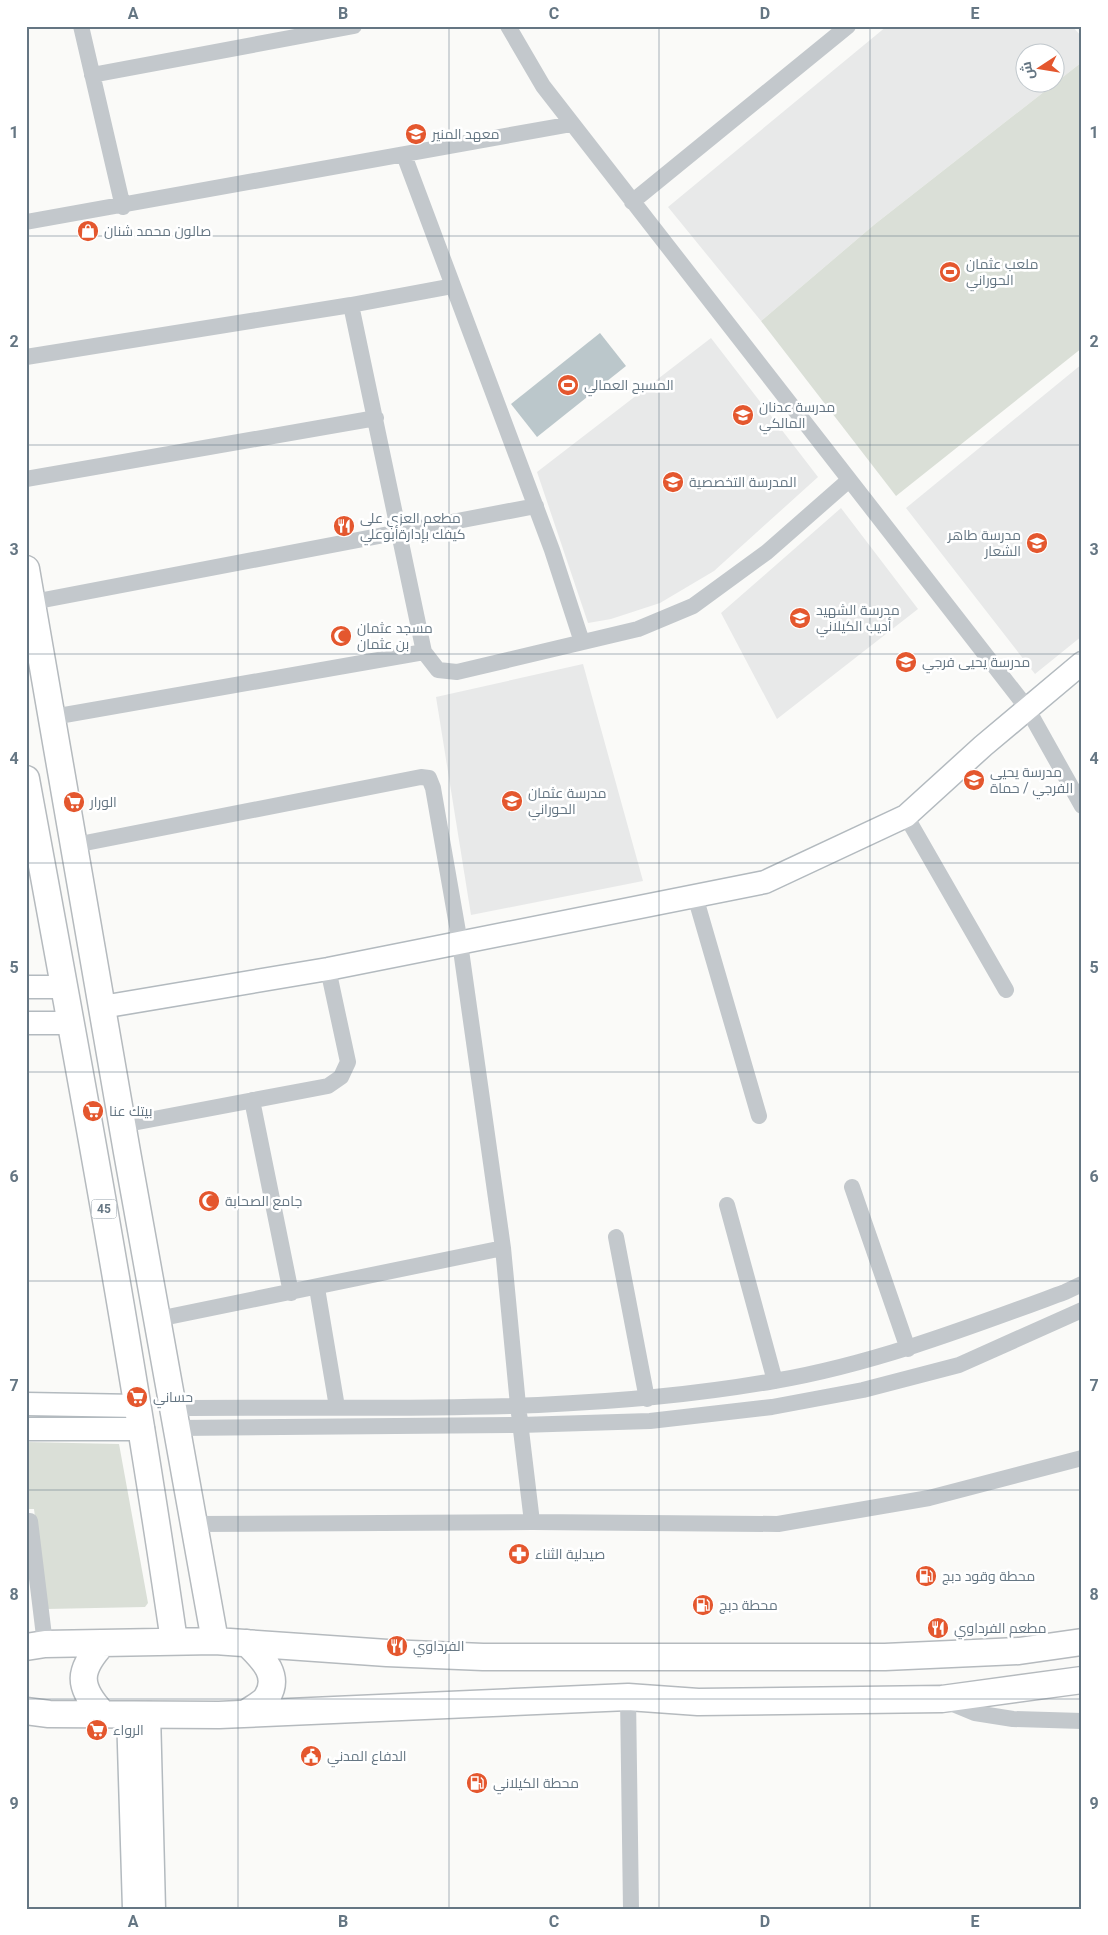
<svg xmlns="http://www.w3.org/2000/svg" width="1108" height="1935" font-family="Roboto,Cairo,sans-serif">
	<rect width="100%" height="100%" fill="#fafaf8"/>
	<!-- built -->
	<path fill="#e8e9e9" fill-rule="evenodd" d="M 887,26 L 1072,26 L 1082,37 L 1082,62 L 875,224 L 761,321 L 668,207 ZM 1026,52 L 1056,52 L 1056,82 L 1026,82 Z
		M 711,338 L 818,477 L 714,571 L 660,603 L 611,619 L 588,623 L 537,472 Z
		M 1082,364 L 1082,636 L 1035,674 L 906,508 Z
		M 841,508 L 918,609 L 777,719 L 721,613 Z
		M 583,664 L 643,881 L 471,915 L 436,697 Z"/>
	<!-- green -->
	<path fill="#dadfd7" d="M 1082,62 L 1082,348 L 896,496 L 761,321 L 875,224 Z
		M 26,1442 L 119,1444 L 148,1603 L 145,1607 L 46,1609 L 34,1509 L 26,1509 Z"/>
	<!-- water -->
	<path fill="#bbc7cb" d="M 600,333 L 626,366 L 537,437 L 511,404 Z"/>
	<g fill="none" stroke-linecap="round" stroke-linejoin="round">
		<!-- secondary casing -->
		<g stroke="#b3babf" stroke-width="25">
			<path id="secondary" d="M 26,987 L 65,987
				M 102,1007 L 328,969 L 765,882 L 906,816 L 983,746 L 1082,663
				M 26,1023 L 71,1023
				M 26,1404 L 138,1406
				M 26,1429 L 143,1429
				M 128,1713 L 134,1909
				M 149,1713 L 154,1909"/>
		</g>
		<!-- primary casing -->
		<g stroke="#b5babe" stroke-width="29">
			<path id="primary" d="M 26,569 L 127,1152 L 215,1641
				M 26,779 C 79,1066 132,1352 174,1641
				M 26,1647 L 45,1644 L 215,1641 L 387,1653 L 483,1657 L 885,1657 L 1019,1651 L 1082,1642
				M 26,1711 L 49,1714 L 219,1715 L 628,1697 L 698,1702 L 942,1699 L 1082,1680
				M 102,1713 C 77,1686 78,1670 103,1643
				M 245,1714 C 251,1709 263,1704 267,1697 C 281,1675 262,1658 247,1643"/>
		</g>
		<!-- street -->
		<path stroke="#c3c8cc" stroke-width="16" d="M 81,26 L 123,207
			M 508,26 L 543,86 L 1027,708 L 1082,806
			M 92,75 L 354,26
			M 404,155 L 552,550 L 582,642
			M 632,202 L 848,26
			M 26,222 L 572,124
			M 351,305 L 424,652 L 438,670 L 457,672 L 638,629 L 693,606 L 767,552 L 849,480
			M 26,357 L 351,305 L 453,286
			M 26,479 L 376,418
			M 33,602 L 536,506
			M 53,717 L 424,652
			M 906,816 L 1006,990
			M 75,845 L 421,777 L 429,778 L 433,788 L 460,943 L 503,1248 L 518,1405 L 532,1522
			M 695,896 L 759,1116
			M 252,1100 L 291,1293
			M 122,1125 L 328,1086 L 341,1077 L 348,1062 L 328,969
			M 852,1187 L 908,1349
			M 727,1205 L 775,1381
			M 616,1237 L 647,1399
			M 317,1288 L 337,1407
			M 158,1319 L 503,1248
			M 174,1408 C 373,1406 577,1416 774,1381 C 874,1364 970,1327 1065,1292 L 1082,1284
			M 178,1428 L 520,1425 L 650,1421 L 772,1407 L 863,1390 L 959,1365 L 1082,1310
			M 26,1521 L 30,1521 L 45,1644
			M 195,1524 L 532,1522 L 778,1524 L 929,1498 L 1082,1458
			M 628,1697 L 631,1909
			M 946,1701 L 975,1713 L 1013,1719 L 1082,1721"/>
		<!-- secondary -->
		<use href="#secondary" stroke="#fff" stroke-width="22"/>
		<!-- primary -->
		<use href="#primary" stroke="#fff" stroke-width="26"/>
	</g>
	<!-- grid -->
	<path fill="none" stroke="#657683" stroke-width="1" stroke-opacity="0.55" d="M 238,26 L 238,1909M 449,26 L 449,1909M 659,26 L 659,1909M 870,26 L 870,1909M 26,236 L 1082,236M 26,445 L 1082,445M 26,654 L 1082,654M 26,863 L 1082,863M 26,1072 L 1082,1072M 26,1281 L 1082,1281M 26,1490 L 1082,1490M 26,1699 L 1082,1699"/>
	<!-- icons -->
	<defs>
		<g id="school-disc" transform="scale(1.125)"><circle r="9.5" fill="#e4572e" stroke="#fff"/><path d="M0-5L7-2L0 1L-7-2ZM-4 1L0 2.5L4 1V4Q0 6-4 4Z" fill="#fff"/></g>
		<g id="shop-disc" transform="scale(1.125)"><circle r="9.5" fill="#e4572e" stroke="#fff"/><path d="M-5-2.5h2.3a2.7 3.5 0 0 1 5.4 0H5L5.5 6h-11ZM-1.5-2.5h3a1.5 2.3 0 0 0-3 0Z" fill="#fff"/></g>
		<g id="stadium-disc" transform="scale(1.125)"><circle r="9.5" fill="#e4572e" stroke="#fff"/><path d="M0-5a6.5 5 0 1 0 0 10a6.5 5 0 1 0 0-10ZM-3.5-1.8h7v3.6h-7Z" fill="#fff"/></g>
		<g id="restaurant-disc" transform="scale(1.125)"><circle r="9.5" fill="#e4572e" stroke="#fff"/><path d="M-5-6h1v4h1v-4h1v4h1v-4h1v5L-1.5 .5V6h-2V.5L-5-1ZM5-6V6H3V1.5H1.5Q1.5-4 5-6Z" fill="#fff"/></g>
		<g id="mosque-disc" transform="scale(1.125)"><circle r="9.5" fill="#e4572e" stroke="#fff"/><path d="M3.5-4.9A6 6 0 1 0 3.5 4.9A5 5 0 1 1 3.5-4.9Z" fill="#fff"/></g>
		<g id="supermarket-disc" transform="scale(1.125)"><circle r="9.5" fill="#e4572e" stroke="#fff"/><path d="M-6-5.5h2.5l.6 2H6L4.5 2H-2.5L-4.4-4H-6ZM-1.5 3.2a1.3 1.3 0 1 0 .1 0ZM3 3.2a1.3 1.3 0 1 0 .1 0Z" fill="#fff"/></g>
		<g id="pharmacy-disc" transform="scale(1.125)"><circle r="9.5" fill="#e4572e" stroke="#fff"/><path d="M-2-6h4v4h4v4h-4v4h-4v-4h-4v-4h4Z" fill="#fff"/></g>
		<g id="fuel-disc" transform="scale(1.125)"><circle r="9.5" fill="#e4572e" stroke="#fff"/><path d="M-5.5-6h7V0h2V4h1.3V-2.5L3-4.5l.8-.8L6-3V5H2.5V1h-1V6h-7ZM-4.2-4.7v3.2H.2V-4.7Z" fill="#fff"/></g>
		<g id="civic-disc" transform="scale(1.125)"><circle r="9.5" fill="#e4572e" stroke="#fff"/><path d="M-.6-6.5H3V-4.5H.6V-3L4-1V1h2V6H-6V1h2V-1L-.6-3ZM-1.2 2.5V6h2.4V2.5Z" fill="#fff"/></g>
	</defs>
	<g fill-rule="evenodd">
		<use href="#school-disc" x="416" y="134"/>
		<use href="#shop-disc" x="88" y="231"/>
		<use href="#stadium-disc" x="950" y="272"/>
		<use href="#stadium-disc" x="568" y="385"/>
		<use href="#school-disc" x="743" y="415"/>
		<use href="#school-disc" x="673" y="482"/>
		<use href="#restaurant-disc" x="344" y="526"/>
		<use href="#school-disc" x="1037" y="543"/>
		<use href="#school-disc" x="800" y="618"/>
		<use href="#mosque-disc" x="341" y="636"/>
		<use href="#school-disc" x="906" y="662"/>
		<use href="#school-disc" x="974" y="780"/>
		<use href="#school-disc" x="512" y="801"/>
		<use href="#supermarket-disc" x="74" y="802"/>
		<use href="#supermarket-disc" x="93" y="1111"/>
		<use href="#mosque-disc" x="209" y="1201"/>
		<use href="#supermarket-disc" x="137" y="1397"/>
		<use href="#pharmacy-disc" x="519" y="1554"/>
		<use href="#fuel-disc" x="926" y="1576"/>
		<use href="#fuel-disc" x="703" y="1605"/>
		<use href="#restaurant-disc" x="938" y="1628"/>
		<use href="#restaurant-disc" x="397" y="1646"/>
		<use href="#supermarket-disc" x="97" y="1730"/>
		<use href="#civic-disc" x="311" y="1756"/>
		<use href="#fuel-disc" x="477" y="1783"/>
	</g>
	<g text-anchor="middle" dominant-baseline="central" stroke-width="5" stroke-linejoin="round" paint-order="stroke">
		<!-- shield labels -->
		<rect fill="#fff" stroke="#939fa8" stroke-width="1" x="91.5" y="1199.5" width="25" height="19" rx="4"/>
		<g font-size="12" font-weight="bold" fill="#657683">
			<text x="104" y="1209">45</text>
		</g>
		<!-- poi labels -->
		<g font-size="14" fill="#657683" stroke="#fff" text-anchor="start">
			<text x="432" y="134">معهد المنير</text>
			<text x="104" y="231">صالون محمد شنان</text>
			<text x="966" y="264">ملعب عثمان<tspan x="966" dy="16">الحوراني</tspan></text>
			<text x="584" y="385">المسبح العمالي</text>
			<text x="759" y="407">مدرسة عدنان<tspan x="759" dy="16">المالكي</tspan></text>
			<text x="689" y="482">المدرسة التخصصية</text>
			<text x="360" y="518">مطعم العزي على<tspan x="360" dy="16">كيفك بإدارةأبوعلي</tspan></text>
			<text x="1021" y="535" text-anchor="end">مدرسة طاهر<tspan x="1021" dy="16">الشعار</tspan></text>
			<text x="816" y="610">مدرسة الشهيد<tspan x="816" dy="16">أديب الكيلاني</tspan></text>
			<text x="357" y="628">مسجد عثمان<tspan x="357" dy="16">بن عثمان</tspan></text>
			<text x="922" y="662">مدرسة يحيى فرجي</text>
			<text x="990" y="772">مدرسة يحيى<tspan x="990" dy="16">الفرجي / حماة</tspan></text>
			<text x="528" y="793">مدرسة عثمان<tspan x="528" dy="16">الحوراني</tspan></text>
			<text x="90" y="802">الورار</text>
			<text x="109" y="1111">بيتك عنا</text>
			<text x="225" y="1201">جامع الصحابة</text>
			<text x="153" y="1397">حساني</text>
			<text x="535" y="1554">صيدلية الثناء</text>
			<text x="942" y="1576">محطة وقود دبج</text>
			<text x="719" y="1605">محطة دبج</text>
			<text x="954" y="1628">مطعم الفرداوي</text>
			<text x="413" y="1646">الفرداوي</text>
			<text x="113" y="1730">الرواء</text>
			<text x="327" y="1756">الدفاع المدني</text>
			<text x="493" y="1783">محطة الكيلاني</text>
		</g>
	</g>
	<!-- border -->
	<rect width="1108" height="1935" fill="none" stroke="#ffffff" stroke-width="55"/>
	<!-- north arrow -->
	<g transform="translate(1040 68) rotate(258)"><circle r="24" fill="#ffffff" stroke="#c1c8cd"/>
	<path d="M0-4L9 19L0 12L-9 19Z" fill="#e4572e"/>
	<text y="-8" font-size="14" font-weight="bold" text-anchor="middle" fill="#657683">ش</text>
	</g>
	<rect x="28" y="28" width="1052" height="1880" fill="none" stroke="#657683" stroke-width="2"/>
	<g font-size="16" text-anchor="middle" font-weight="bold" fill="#657683">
		<text x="133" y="19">A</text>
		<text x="343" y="19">B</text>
		<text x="554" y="19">C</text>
		<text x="765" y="19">D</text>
		<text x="975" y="19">E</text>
		<text x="14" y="138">1</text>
		<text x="1094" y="138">1</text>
		<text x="14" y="347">2</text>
		<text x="1094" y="347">2</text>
		<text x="14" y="555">3</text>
		<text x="1094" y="555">3</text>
		<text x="14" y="764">4</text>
		<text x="1094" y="764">4</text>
		<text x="14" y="973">5</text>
		<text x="1094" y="973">5</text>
		<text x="14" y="1182">6</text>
		<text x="1094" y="1182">6</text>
		<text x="14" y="1391">7</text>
		<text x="1094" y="1391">7</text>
		<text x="14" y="1600">8</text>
		<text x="1094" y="1600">8</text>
		<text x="14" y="1809">9</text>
		<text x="1094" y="1809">9</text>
		<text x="133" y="1927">A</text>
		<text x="343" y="1927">B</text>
		<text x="554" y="1927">C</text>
		<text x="765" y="1927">D</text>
		<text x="975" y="1927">E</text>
	</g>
</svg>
